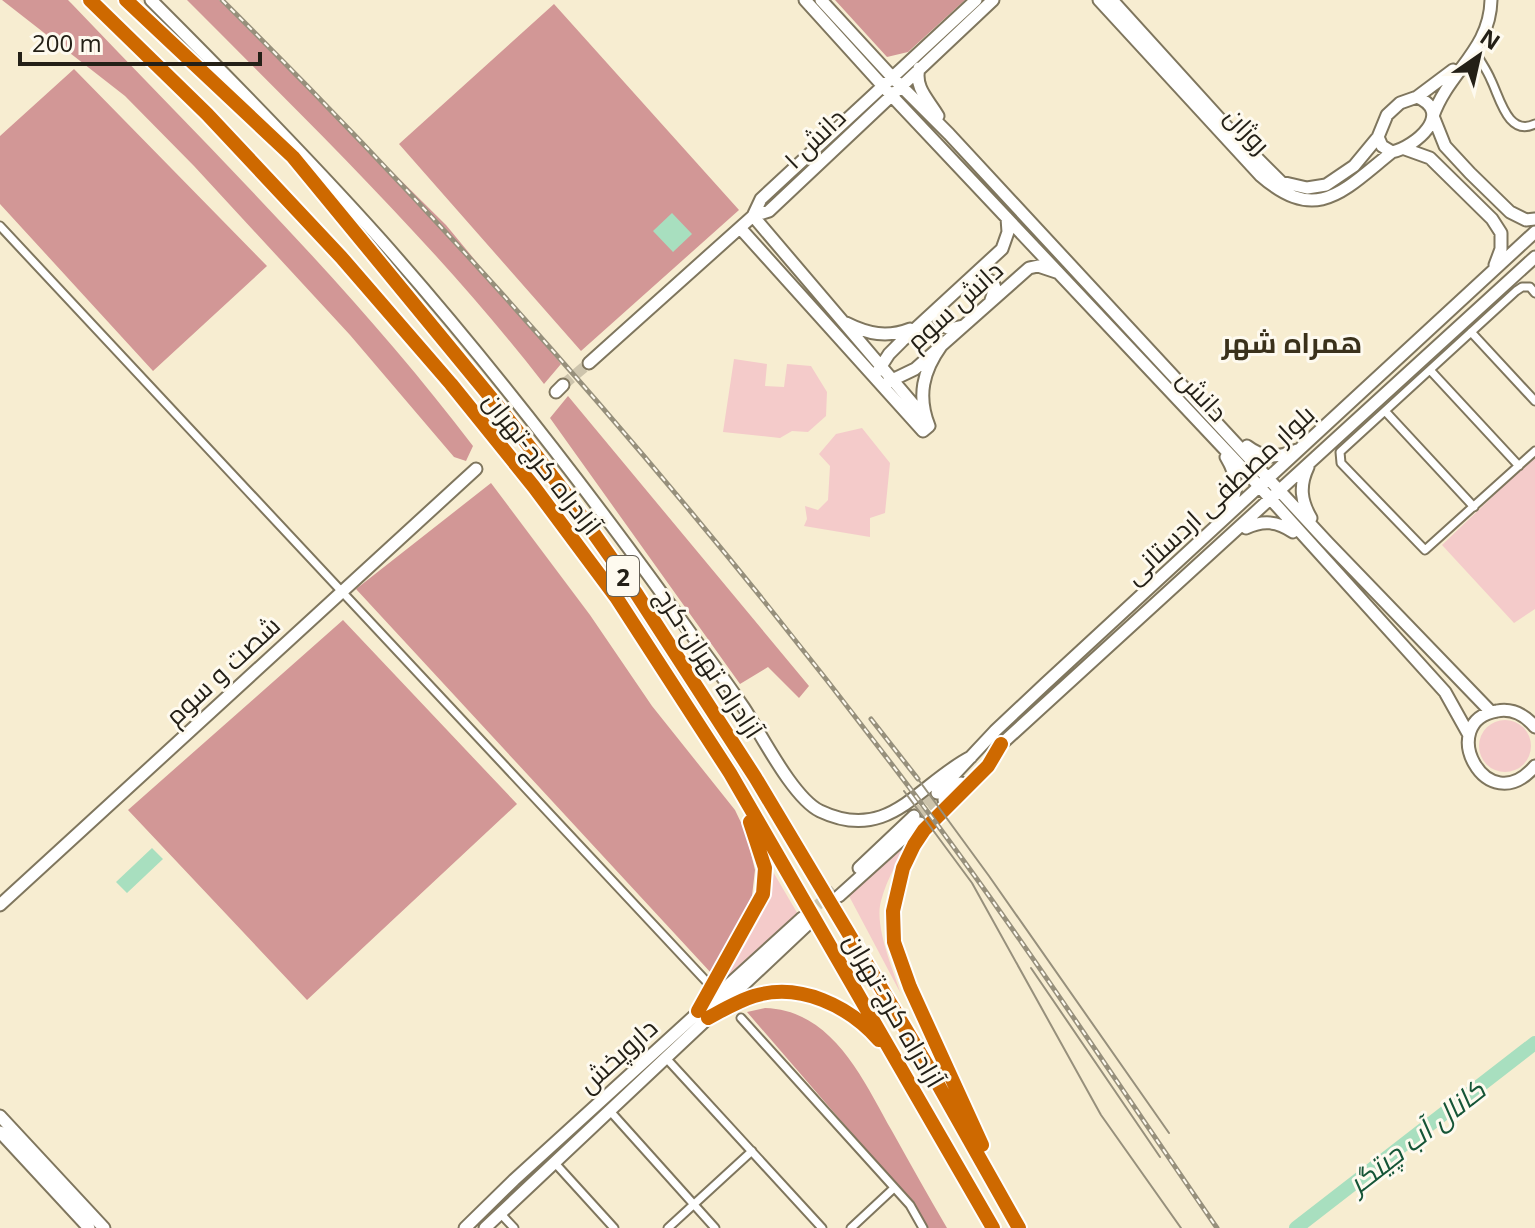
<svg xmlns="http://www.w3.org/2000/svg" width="1535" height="1228" font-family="'Open Sans',Cairo,sans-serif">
	<rect width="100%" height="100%" fill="#f7edd1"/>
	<!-- green -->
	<path fill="#f4cbca" d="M 734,359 L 767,364 L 765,386 L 784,387 L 787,364 L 811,366 L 827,392 L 826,416 L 808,432 L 792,431 L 780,438 L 723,432 Z
		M 862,428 L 890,463 L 885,513 L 870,518 L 870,537 L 804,526 L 807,519 L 805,506 L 818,510 L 828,500 L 830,466 L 819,454 L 836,434 Z
		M 1535,456 L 1535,609 L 1514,623 L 1442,545 Z
		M1479 746a26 26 0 1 1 52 0a26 26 0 1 1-52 0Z
		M 911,837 C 900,857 887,878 881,901 C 874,926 893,969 901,994 L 849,896 Z
		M 772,870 L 799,916 L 727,977 C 741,941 764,909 772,870 Z"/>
	<!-- forest -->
	<path fill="#d29796" d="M 2,0 L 68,0 L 71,3 C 208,147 353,288 473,446 L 466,461 L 454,457 L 350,335 L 194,166 L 125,96 Z
		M 187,0 L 219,0 L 446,225 L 561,364 L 544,384 C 437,246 310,124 187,0 Z
		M 835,0 L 965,0 L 908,52 L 887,57 Z
		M 554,4 L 739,210 L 581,351 L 399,144 Z
		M 74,69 L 267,266 L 153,371 L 0,204 L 0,136 Z
		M 568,396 L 809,686 L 799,698 L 768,667 L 740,684 L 550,418 Z
		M 491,483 L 590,615 L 652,706 L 735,810 L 746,833 L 755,870 L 752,896 L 712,974 L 356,589 Z
		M 343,620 L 517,804 L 307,1000 L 128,810 Z
		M 765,1008 C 833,1010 863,1080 892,1131 C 910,1163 928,1196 947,1228 L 926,1228 L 912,1203 L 747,1012 Z"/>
	<!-- water -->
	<path fill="#a8dfbf" d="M 672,213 L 692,234 L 673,252 L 653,231 Z
		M 152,848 L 163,859 L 127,893 L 116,882 Z"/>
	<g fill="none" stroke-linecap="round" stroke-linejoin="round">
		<!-- river -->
		<path stroke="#a8dfbf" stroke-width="14" d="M 1296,1228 L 1535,1043"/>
		<!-- secondary-tunnel -->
		<path stroke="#cdc4ac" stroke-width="11" stroke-dasharray="11 5.5" stroke-linecap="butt" d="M 563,385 L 589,363
			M 914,816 L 937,793
			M 920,823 L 944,800
			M 805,916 L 835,890"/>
		<!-- street casing -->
		<g stroke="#7f765e" stroke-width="11">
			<path id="street" d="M 1475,51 C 1480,61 1487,70 1491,80 C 1500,98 1508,137 1535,124
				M 0,226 L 706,981
				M 1535,293 L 1530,287 L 1522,287 L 1516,291 L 1340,452 L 1341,463 L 1425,550 L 1535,451
				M 1471,332 L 1535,401
				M 1430,370 L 1519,466
				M 1385,411 L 1474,507
				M 741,1018 L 910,1205 L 923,1228
				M 666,1058 L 822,1228
				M 610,1111 L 715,1228
				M 554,1162 L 614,1228
				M 500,1213 L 514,1228
				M 668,1228 L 752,1151
				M 851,1228 L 894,1188"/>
		</g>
		<!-- secondary casing -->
		<g stroke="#7f765e" stroke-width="15">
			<path id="secondary" d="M 151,0 C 229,78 307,157 381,240 C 497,371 603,510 704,652 C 718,671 731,689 744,708 C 761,734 793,798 820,811 C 889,844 918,784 971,757
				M 805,0 L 891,95 L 1249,475 L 1445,692 L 1469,735
				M 821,0 L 892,77 L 949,134 L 1327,542 L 1491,712
				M 1099,0 L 1260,175 C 1317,225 1343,191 1392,152
				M 1112,0 L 1238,139 L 1281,182 L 1307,188 L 1326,185 L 1354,166 L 1378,137
				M 1491,0 C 1490,50 1449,71 1433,116 L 1445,146 L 1470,173 L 1510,212 L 1526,220 L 1535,219
				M 919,68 C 914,88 929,100 938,116
				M 1417,97 C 1455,113 1415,147 1392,152 L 1382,146 L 1378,137 L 1387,115 L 1400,103 L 1417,97 L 1453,70
				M 1405,149 L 1430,158 L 1492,219 L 1501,233 L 1501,249 L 1495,265
				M 741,229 L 923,431 L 929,426 C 917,396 923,371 941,346
				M 971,278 L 982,276 L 993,282 L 995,288 L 991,300
				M 942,308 L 938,317 L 941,325 L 950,329 L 963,326
				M 846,323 C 868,334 887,338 910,329
				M 589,363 L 753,216 L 769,211 L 993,0
				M 878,371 L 889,354 L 902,341 L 1002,249 L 1008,232 L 1007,218
				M 888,382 L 915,369 L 1029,268 L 1038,266 L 1056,272
				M 556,392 L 563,385
				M 925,418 L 753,216 L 761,199 L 976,0
				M 1247,446 C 1264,459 1277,458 1297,450
				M 1226,457 C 1238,477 1239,492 1227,511
				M 1308,467 C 1299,486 1301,501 1311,518
				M 1246,528 C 1263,520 1277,521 1293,532
				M 1535,727 C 1525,715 1513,708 1497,711 C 1435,721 1486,823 1535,766
				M 996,749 L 1535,257
				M 937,793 L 995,731 L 1045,684 L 1535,232
				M 944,800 L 961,783
				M 859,868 L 914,816
				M 839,896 L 920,823
				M 0,905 L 476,469
				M 0,1116 L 104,1228
				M 0,1132 L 89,1228
				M 465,1228 L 514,1180 L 802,918
				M 485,1228 L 807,925"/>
		</g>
		<!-- highway casing -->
		<g stroke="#fff" stroke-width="18">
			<path id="highway" d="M 90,0 L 207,114 L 341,257 L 451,384 L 534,487 L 616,597 L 730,773 L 993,1228
				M 126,0 L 293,157 L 497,405 L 563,490 L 636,593 L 755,777 L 926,1063 L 1019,1228
				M 698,1011 L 763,894 L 765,868 L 750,822
				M 708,1018 C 723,1010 738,1001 754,996 C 800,982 849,1006 879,1040
				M 982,1145 L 910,987 L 894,942 L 893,911 L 903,868 L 914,845 L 924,830 L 988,766 L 1001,744"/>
		</g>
		<!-- street -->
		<use href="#street" stroke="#fff" stroke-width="7"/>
		<!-- secondary -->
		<use href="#secondary" stroke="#fff" stroke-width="11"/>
		<!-- highway -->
		<use href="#highway" stroke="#ce6900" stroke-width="14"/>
		<!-- tram -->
		<path stroke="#97907c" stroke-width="2" d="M 918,779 L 989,876 L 1169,1133
			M 904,791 L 972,883 L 1101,1115 L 1181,1228
			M 1031,968 L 1160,1157"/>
		<!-- rail casing -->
		<g stroke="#97907c" stroke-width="5">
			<path id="rail" d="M 222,0 C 470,246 701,511 912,791 C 1019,932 1116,1082 1217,1228
				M 871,719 L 918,779"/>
		</g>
		<!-- rail -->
		<use href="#rail" stroke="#fefaef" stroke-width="2" stroke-dasharray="6" stroke-linecap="butt"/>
	</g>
	<g text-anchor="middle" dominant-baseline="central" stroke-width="6" stroke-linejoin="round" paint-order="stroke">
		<!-- shield labels -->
		<rect fill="#fefaef" stroke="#656158" stroke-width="2" x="607" y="556" width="32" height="40" rx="6"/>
		<g font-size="24" font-weight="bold" fill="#242017">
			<text x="623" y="576">2</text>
		</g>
		<!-- street labels -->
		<g font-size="26" fill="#242017" stroke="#fefaef">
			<text transform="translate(1248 130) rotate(47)">روژان</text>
			<text transform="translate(814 138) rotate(-44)">دانش ۱</text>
			<text transform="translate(954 305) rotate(-42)">دانش سوم</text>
			<text transform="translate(1203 395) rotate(47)">دانش</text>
			<text transform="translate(543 463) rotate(52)">آزادراه کرج-تهران</text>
			<text transform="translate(1219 494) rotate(-43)">بلوار مصطفی اردستانی</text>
			<text transform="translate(710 663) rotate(57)">آزادراه تهران-کرج</text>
			<text transform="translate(222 670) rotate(-43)">شصت و سوم</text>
			<text transform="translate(895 1010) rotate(60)">آزادراه کرج-تهران</text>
			<text transform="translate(617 1055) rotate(-42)">داروپخش</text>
		</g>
		<!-- neighbourhood labels -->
		<g font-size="28" font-weight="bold" fill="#3a311b" stroke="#fefaef">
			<text x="1292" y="342">همراه شهر</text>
		</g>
		<!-- water labels -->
		<g font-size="28" font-style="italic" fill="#155537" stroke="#fefaef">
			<text transform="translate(1416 1136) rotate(-38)">کانال آب چیتگر</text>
		</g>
	</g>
	<!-- north arrow -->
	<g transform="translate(1479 56) rotate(34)" stroke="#fefaef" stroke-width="6" paint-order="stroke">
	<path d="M0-6L14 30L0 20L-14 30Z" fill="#242017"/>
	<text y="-12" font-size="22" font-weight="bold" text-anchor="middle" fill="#242017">N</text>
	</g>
	<!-- scale -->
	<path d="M20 52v12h240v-12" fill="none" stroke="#242017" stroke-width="4"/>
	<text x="32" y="52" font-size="24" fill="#242017" stroke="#fefaef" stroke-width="6" paint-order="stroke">200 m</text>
</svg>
